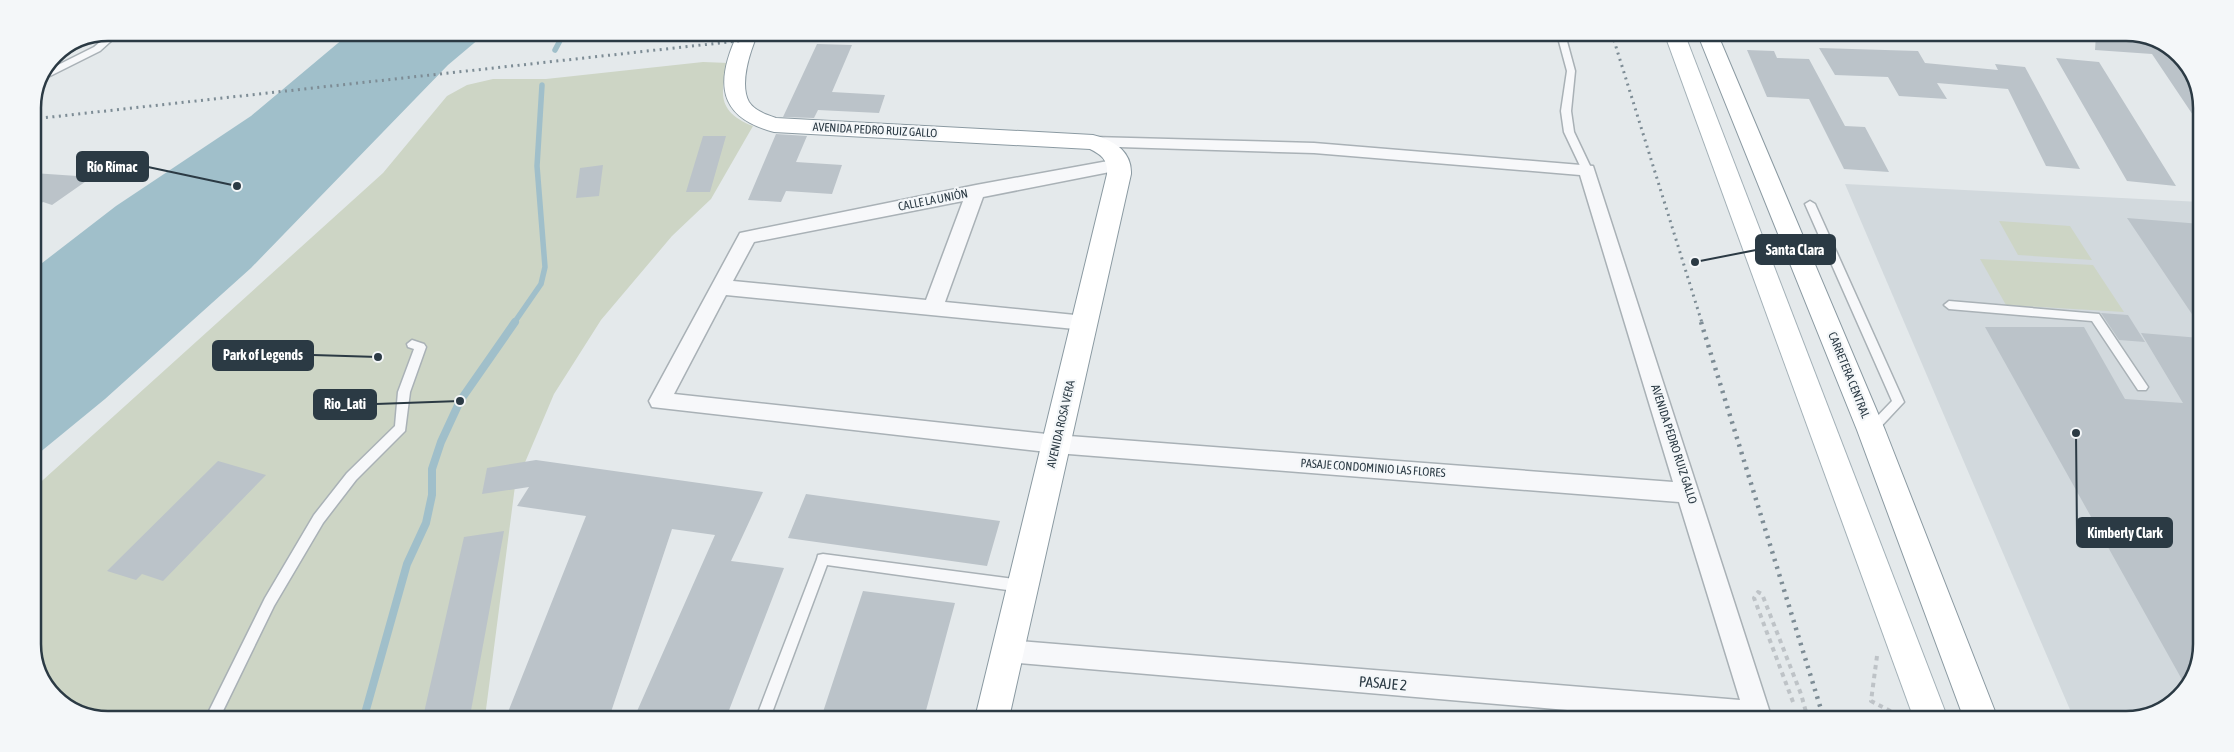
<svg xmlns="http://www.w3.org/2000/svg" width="2234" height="752" font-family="'Asap Condensed',sans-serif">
	<rect width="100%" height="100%" fill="#e4e9eb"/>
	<!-- built -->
	<path fill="#d2d9dd" d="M 1845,184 L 2201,202 L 2199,664 L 2172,704 L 2126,719 L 2074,719 Z"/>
	<!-- green -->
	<path fill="#cdd5c5" d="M 703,62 L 729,63 C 719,94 718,112 753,126 L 711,199 L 672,236 L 601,320 L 554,394 L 515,486 L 485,717 L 88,717 L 51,693 L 33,649 L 33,489 L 383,173 L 447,96 L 467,85 L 493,79 L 546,79 Z
		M 1999,221 L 2070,226 L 2092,260 L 2018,255 Z
		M 1980,259 L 2093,265 L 2124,312 L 2006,305 Z"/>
	<!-- water -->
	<path fill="#a0bfca" d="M 350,33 L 486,33 L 448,65 L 251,268 L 105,399 L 33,458 L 33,270 L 116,206 L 251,116 Z"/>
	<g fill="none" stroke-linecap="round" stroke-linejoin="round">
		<!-- stream-far1 -->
		<path stroke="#a0bfca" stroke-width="5.5" d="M 555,50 L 564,33
			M 514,323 L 541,284 L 545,267 L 537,166 L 542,85"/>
		<!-- stream -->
		<path stroke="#a0bfca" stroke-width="8" d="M 364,717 L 407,564 L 426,523 L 432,495 L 432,469 L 441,442 L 460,401 L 515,322"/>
	</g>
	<!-- building -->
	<path fill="#bbc3c9" d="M 2096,35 L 2146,35 L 2183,58 L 2201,103 L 2201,127 L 2152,54 L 2095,50 Z
		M 817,44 L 852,45 L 832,92 L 885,95 L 879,113 L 818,110 L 814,118 L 783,117 Z
		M 1819,48 L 1918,51 L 1925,63 L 1998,70 L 1995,64 L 2025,67 L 2080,169 L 2046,166 L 2008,89 L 1937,83 L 1947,99 L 1899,96 L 1888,77 L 1835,75 Z
		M 1747,50 L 1774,51 L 1777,58 L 1809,59 L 1845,126 L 1865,127 L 1889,172 L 1844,169 L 1809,99 L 1767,97 Z
		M 2056,58 L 2099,62 L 2176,186 L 2127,181 Z
		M 776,134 L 807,136 L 796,162 L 842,165 L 832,194 L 786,191 L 781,202 L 748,200 Z
		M 703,136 L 726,136 L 710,192 L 686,192 Z
		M 603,165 L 599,196 L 576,198 L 580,168 Z
		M 33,173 L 92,177 L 52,205 L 43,202 L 33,209 Z
		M 2127,218 L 2201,224 L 2200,326 Z
		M 2101,313 L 2128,315 L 2145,342 L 2119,340 Z
		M 1985,327 L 2084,327 L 2125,399 L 2183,403 L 2141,333 L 2200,338 L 2199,664 L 2185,685 Z
		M 536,460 L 763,492 L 731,561 L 784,568 L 726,718 L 634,718 L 715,535 L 672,529 L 609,718 L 506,717 L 586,516 L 517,506 L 529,487 L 482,494 L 487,468 Z
		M 218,461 L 266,475 L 163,581 L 142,574 L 136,580 L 107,571 Z
		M 806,494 L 1000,521 L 987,566 L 788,538 Z
		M 504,531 L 470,716 L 423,717 L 464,537 Z
		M 863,591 L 955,603 L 924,718 L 821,718 Z"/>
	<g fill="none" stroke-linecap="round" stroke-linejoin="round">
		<!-- service casing -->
		<g stroke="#a9b1b6" stroke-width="3">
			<path id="service" d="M 111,33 L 120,33 L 100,51 L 50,76 L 46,76 L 48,70 L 94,47 Z
				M 1557,34 L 1565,34 L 1575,71 L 1571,111 L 1574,132 L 1592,170 L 1587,173 L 1582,170 L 1564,132 L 1561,111 L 1567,71 Z
				M 1810,201 L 1815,204 L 1904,402 L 1875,433 L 1867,433 L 1865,430 L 1867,427 L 1892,401 L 1805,204 Z
				M 1949,301 L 2099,314 L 2148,387 L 2146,390 L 2138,390 L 2092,321 L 1949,309 L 1944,305 Z
				M 412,340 L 424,344 L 426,347 L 410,392 L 405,431 L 356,480 L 323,523 L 274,606 L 220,717 L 206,717 L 265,598 L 314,515 L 347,473 L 395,426 L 398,392 L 414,349 L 408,347 L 407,344 Z
				M 823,554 L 1021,580 L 1026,582 L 1027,586 L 1026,590 L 1021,592 L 827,565 L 770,718 L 756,718 L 817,559 L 818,555 Z"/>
		</g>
		<!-- minor casing -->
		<g stroke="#a9b1b6" stroke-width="3">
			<path id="minor" d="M 2007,35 L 2028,35 L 2026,38 L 2015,40 Z
				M 1093,137 L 1314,143 L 1593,166 L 1772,719 L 1671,719 L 1008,662 L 999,659 L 995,651 L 999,643 L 1008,640 L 1740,700 L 1679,502 L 1056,453 L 652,407 L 649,401 L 740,233 L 976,185 L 1119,159 L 1125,161 L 1128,165 L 1125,169 L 983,197 L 945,302 L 1085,316 L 1092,318 L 1095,323 L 1092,328 L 1085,330 L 726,295 L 674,394 L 1056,435 L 1673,482 L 1580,175 L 1314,153 L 1087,146 L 1084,142 L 1087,138 ZM 963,201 L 926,300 L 733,281 L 754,242 Z"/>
		</g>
		<!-- primary casing -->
		<g stroke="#a3b0b7" stroke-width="2">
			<path id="primary" d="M 1665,35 L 1685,35 L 1948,719 L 1914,719 Z"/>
		</g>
		<!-- trunk casing -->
		<g stroke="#8b9aa2" stroke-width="2">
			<path id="trunk" d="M 738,33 L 758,33 C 750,51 739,84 749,102 C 755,111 767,115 776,118 L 1093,135 C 1113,140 1132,151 1131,174 L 1009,718 L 975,718 L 1107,174 C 1108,160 1102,155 1090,149 L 774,132 C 717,117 715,82 738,33 Z
				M 1698,35 L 1718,35 L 1885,430 L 1998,719 L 1964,719 L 1857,430 Z"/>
		</g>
		<!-- path -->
		<path stroke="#bec3c7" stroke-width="4" stroke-dasharray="4.5 4.5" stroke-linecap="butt" d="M 1877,656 L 1871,701 L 1900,716
			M 1793,702 L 1754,598 L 1758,592 L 1762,594 L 1801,694 L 1808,719"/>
		<!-- service -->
		<use href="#service" fill="#f7f8fa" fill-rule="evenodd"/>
		<!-- minor -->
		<use href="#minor" fill="#f7f8fa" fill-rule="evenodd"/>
		<!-- primary -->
		<use href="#primary" fill="#fff" fill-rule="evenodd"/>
		<!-- trunk -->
		<use href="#trunk" fill="#fff" fill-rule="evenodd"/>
		<!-- rail-far1 -->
		<path stroke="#7d8c95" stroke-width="3" stroke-dasharray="2 4.5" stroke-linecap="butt" d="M 1612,34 L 1702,323
			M 33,119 L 810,33"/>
		<!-- rail -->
		<path stroke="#7d8c95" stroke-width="4.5" stroke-dasharray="2.5 5.5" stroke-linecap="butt" d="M 1701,322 L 1824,719"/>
	</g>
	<g text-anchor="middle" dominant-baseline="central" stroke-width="4.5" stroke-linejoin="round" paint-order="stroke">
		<!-- street labels -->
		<g font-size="12" fill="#2b3a44" stroke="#f4f7f9">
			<text transform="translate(875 130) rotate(3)">AVENIDA PEDRO RUIZ GALLO</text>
			<text transform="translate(933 200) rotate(-11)">CALLE LA UNIÓN</text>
			<text transform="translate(1849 375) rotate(68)">CARRETERA CENTRAL</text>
			<text transform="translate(1061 424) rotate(-77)">AVENIDA ROSA VERA</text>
			<text transform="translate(1674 444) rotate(72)">AVENIDA PEDRO RUIZ GALLO</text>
			<text transform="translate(1373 468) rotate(4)">PASAJE CONDOMINIO LAS FLORES</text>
		</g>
		<!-- near-street labels -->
		<g font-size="15" fill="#2b3a44" stroke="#f4f7f9">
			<text transform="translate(1383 683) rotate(5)">PASAJE 2</text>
		</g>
	</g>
	<!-- crop -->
	<path d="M0 0H2234V752H0ZM108 41H2126A67 67 0 0 1 2193 108V644A67 67 0 0 1 2126 711H108A67 67 0 0 1 41 644V108A67 67 0 0 1 108 41Z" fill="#f4f7f9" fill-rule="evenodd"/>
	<path fill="none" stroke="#2b3a44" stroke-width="2.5" d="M108 41H2126A67 67 0 0 1 2193 108V644A67 67 0 0 1 2126 711H108A67 67 0 0 1 41 644V108A67 67 0 0 1 108 41Z"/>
	<!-- callouts -->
	<path fill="none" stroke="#2b3a44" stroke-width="2" d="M237 186L148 167M1695 262L1756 250M378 357L313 355M460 401L376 404M2076 433L2077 533"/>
	<g fill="#2b3a44" stroke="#f4f7f9" stroke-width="2">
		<circle cx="237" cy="186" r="5"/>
		<circle cx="1695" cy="262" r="5"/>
		<circle cx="378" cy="357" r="5"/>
		<circle cx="460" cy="401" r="5"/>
		<circle cx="2076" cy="433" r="5"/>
	</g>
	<g fill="#2b3a44" stroke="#2b3a44" stroke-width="2">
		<rect x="77" y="152" width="71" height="29" rx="5"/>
		<rect x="1756" y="235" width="79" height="29" rx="5"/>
		<rect x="213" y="341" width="100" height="29" rx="5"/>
		<rect x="314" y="390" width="62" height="29" rx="5"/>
		<rect x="2077" y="518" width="95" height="29" rx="5"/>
	</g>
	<g font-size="14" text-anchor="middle" font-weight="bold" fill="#fff">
		<text x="112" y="172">Río Rímac</text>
		<text x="1795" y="255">Santa Clara</text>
		<text x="263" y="360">Park of Legends</text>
		<text x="345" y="409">Rio_Lati</text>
		<text x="2125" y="538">Kimberly Clark</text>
	</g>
</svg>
